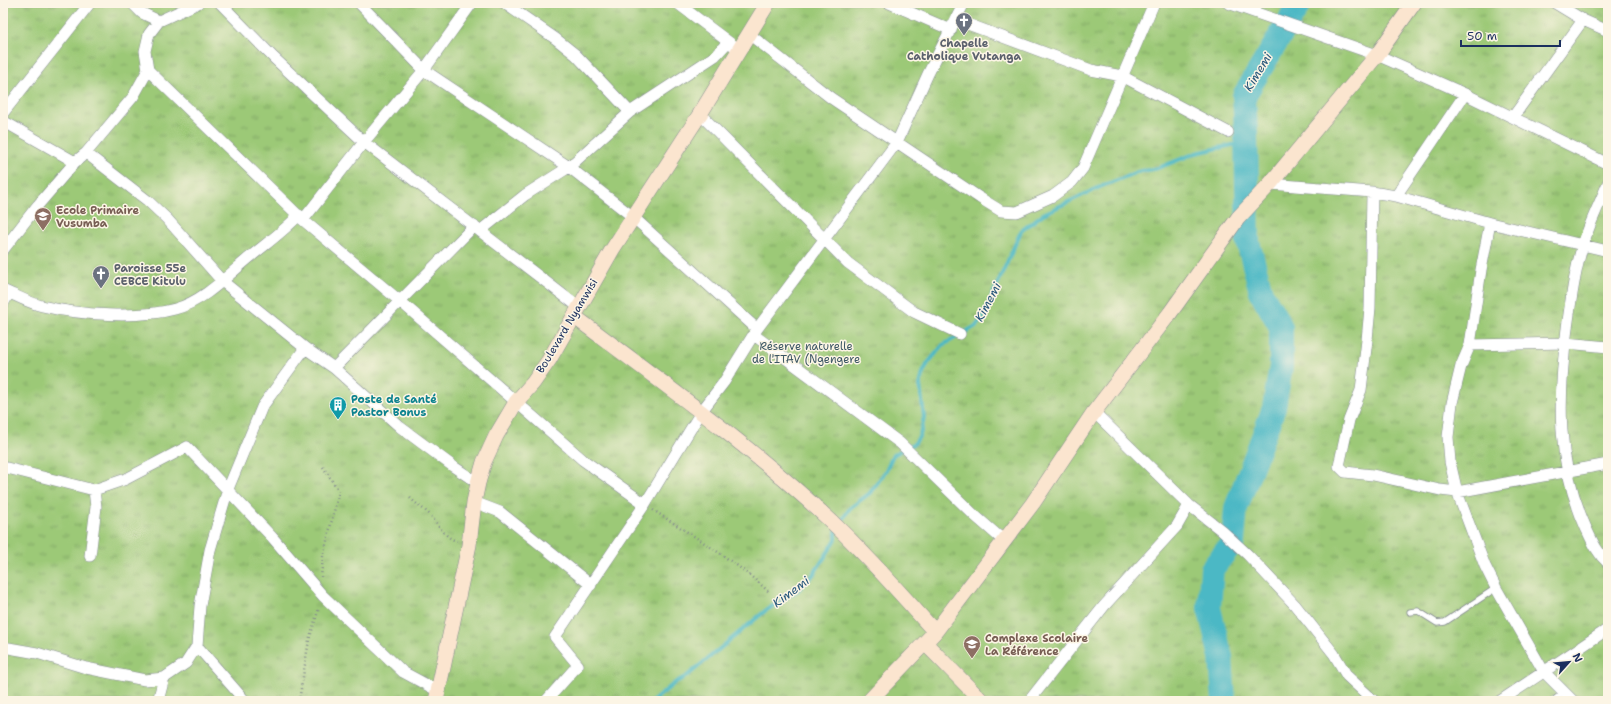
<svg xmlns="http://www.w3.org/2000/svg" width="1611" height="704" font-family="'Shantell Sans',sans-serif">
	<defs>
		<pattern id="park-tufts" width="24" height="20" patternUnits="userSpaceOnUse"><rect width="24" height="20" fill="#9cc977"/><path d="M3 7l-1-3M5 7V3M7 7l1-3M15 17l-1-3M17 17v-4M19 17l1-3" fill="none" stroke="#7ea465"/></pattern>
	</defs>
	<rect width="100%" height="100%" fill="#fcf5e5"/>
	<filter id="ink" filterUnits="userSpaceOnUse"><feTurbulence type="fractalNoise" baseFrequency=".025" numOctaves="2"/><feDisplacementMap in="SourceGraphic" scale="8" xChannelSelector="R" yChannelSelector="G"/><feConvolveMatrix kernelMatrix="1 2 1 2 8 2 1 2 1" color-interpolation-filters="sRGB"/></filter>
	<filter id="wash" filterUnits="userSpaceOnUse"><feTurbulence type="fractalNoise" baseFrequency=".012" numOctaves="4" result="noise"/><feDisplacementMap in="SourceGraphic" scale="16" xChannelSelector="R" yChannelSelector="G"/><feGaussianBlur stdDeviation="0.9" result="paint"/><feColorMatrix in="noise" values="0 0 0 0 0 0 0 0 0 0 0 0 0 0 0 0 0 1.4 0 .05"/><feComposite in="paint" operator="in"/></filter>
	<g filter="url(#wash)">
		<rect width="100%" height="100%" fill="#eae0bd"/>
		<!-- park -->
		<path fill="url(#park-tufts)" stroke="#5c7c6a" d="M 3,3 L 1608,3 L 1608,701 L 3,701 Z"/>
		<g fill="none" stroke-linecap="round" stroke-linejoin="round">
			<!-- stream -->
			<path stroke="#4bb8c5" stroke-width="4" d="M 839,525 L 850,508 L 870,493 L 885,472 L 893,455 L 915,443 L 920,435 L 924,417 L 920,385 L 923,373 L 928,363 L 943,345 L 976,326 L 982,319 L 1021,231 L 1043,214 L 1100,187 L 1137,172 L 1158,168 L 1196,153 L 1246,142
				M 653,701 L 676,682 L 687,676 L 765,611 L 798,590 L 813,575 L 826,555 L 836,539 L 836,531"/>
			<!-- river -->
			<path stroke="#4bb8c5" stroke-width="24" d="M 1224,701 L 1221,657 L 1209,608 L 1212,569 L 1233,542 L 1236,508 L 1274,408 L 1281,366 L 1281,327 L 1261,292 L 1248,242 L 1246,132 L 1244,96 L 1300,3"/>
		</g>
	</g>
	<g filter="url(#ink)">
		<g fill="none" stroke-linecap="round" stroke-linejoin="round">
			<!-- lane casing -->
			<g stroke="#82888e" stroke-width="7">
				<path id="lane" d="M 1410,612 L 1418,611 L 1437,623 L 1445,622 L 1496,588
					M 1553,701 L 1563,693"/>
			</g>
			<!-- street casing -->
			<g stroke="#82888e" stroke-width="12">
				<path id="street" d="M 132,3 L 142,13 L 159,21 L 198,3
					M 220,3 L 274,58 L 364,142 L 580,308
					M 359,3 L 424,70 L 569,167 L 633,217 L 757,329
					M 504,3 L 556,39 L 576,55 L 630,112
					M 677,3 L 734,46
					M 889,3 L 951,30
					M 1228,3 L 1377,55 L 1465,94 L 1608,164
					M 1555,3 L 1583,20 L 1608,31
					M 957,20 L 1091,70 L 1122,76 L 1228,132
					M 749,34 L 831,98 L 980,198 L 1001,211 L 1017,212 L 1053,196 L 1072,182 L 1083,168 L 1154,3
					M 148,70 L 303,220 L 401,302 L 583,460 L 645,504
					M 3,113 L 90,3
					M 700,114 L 848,263 L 914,312 L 960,334
					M 1513,117 L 1583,20
					M 3,121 L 75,162
					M 86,153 L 148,201 L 167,219 L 222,281 L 305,348 L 334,368 L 400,427 L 454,467 L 478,483
					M 1608,183 C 1600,203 1589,224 1583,245 C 1574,272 1571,301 1567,328 C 1558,399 1556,461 1586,528 C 1592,541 1597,553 1608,563
					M 1270,184 L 1372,192 L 1396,196 L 1490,223 L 1608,251
					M 1372,192 L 1370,308 L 1367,340 L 1361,390 L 1349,420 L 1339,466 L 1345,472 L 1373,475 L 1440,490 L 1457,492 L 1608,464
					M 1396,196 L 1465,94
					M 303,220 L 364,142 L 424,70 L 472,3
					M 1490,223 L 1481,270 L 1470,345 L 1461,366 L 1452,403 L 1448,437 L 1450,462 L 1457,492 L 1485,566 L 1496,588 L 1544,672 L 1573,701
					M 480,231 L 525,195 L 569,167 L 630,112 L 715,56 L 728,42
					M 3,250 L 38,205 L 75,162 L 86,153 L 133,97 L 148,70 L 145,51 L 149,34 L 159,21
					M 3,290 C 15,295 29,303 42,306 C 79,315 139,319 175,309 C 204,301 228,275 250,257 C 267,243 284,231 299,215
					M 3,304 L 9,293
					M 754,335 L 900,443 L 973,514 L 1004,541
					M 1470,345 L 1566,343 L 1608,347
					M 334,368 L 474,226
					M 1094,412 L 1189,505 L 1221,530 L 1248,555 L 1295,605 L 1334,654 L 1347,676 L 1374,701
					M 3,467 L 94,490 L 126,479 L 187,447 L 272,537 L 323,596 L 403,672 L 438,691
					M 474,502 L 500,512 L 591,585
					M 90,556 L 96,507 L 94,490
					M 197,646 L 245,701
					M 3,647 L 37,653 L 86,668 L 145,680 L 164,678 L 186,663 L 197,646 L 200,606 L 210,550 L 228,489 L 262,407 L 305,348
					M 158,701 L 164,678
					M 546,701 L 578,665 L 555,637 L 645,504 L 701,412 L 724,382 L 757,329 L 897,142 L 928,74 L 964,3
					M 1029,701 L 1104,606 L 1177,526 L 1189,505
					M 1500,701 L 1608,629"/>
			</g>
			<!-- secondary casing -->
			<g stroke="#82888e" stroke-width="16">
				<path id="secondary" d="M 575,317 C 663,383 753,448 833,523 C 869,557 902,595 935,632
					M 925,643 L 982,701
					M 436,701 L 469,545 L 474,502 L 478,483 L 484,462 L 496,436 L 516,402 L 533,383 L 549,360 L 612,250 L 700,114 L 768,3
					M 869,701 L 935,632 L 1033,503 L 1094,412 L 1170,313 L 1238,218 L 1270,184 L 1377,55 L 1414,3"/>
			</g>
			<!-- path -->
			<path stroke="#82888e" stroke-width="2.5" stroke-dasharray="1 3" stroke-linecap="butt" d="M 410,498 C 416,504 423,508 430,515 C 439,524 443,537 457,541
				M 653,510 C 693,536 735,560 770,593
				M 321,577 L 323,557 L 339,491 L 323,467
				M 299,701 L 309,640 L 319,608"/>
			<!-- lane -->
			<use href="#lane" stroke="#fff" stroke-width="5.5"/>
			<!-- street -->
			<use href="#street" stroke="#fff" stroke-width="11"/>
			<!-- secondary -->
			<use href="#secondary" stroke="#fbe5cf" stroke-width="15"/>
		</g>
	</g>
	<!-- icons -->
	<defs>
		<g id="church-pin" transform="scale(0.9)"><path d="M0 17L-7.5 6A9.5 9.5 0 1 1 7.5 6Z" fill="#6b7280" stroke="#fcf5e5"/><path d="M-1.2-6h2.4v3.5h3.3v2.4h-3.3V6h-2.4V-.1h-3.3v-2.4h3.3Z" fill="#fff"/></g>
		<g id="school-pin" transform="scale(0.9)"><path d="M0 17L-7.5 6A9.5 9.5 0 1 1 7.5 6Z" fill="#8d6e63" stroke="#fcf5e5"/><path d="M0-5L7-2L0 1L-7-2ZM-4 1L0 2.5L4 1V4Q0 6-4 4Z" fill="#fff"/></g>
		<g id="building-pin" transform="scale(0.9)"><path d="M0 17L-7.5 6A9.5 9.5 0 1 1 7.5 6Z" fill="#0f9aa8" stroke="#fcf5e5"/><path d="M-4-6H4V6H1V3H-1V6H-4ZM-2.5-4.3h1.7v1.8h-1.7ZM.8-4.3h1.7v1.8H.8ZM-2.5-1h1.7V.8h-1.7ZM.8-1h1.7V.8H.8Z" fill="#fff"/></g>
	</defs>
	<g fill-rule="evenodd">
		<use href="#church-pin" x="964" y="21"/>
		<use href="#school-pin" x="43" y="216"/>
		<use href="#church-pin" x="101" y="274"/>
		<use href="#building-pin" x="338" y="405"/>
		<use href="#school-pin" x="972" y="644"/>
	</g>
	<g text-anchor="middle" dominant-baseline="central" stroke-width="3" stroke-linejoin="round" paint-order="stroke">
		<!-- worship labels -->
		<g font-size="11" font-weight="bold" fill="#5b616d" stroke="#fcf5e5">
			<text x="964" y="43">Chapelle<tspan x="964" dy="13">Catholique Vutanga</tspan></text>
			<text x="114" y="268" text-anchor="start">Paroisse 55e<tspan x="114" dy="13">CEBCE Kitulu</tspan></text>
		</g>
		<!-- education labels -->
		<g font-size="11" font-weight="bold" fill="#785e54" stroke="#fcf5e5" text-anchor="start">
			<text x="56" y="210">Ecole Primaire<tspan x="56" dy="13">Vusumba</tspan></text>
			<text x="985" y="638">Complexe Scolaire<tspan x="985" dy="13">La Référence</tspan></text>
		</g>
		<!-- street labels -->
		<g font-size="11" fill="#1b2f5e" stroke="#fcf5e5">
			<text transform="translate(567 326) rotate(-59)">Boulevard Nyamwisi</text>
		</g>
		<!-- park labels -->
		<g font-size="11" fill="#3b5664" stroke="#fcf5e5">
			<text x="806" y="346">Réserve naturelle<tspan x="806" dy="13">de l'ITAV (Ngengere</tspan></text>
		</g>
		<!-- culture labels -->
		<g font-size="11" font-weight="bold" fill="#0d838f" stroke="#fcf5e5" text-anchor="start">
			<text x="351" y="399">Poste de Santé<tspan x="351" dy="13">Pastor Bonus</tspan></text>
		</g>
		<!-- water labels -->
		<g font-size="12" font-style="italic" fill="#29587d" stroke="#fcf5e5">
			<text transform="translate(1258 72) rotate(-59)">Kimemi</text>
			<text transform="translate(988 302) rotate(-62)">Kimemi</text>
			<text transform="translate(791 592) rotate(-37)">Kimemi</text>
		</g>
	</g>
	<!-- margin -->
	<rect width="1611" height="704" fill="none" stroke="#fcf5e5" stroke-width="16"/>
	<!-- north arrow -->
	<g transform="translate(1569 662) rotate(63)" stroke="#fcf5e5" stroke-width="3" paint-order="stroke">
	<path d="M0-3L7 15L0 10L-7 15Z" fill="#1b2f5e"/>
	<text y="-6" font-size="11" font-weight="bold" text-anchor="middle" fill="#1b2f5e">N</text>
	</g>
	<!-- scale -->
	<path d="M1461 40v6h99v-6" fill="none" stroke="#1b2f5e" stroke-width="2"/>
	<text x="1467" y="40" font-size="12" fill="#1b2f5e" stroke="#fcf5e5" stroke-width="3" paint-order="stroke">50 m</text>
</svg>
